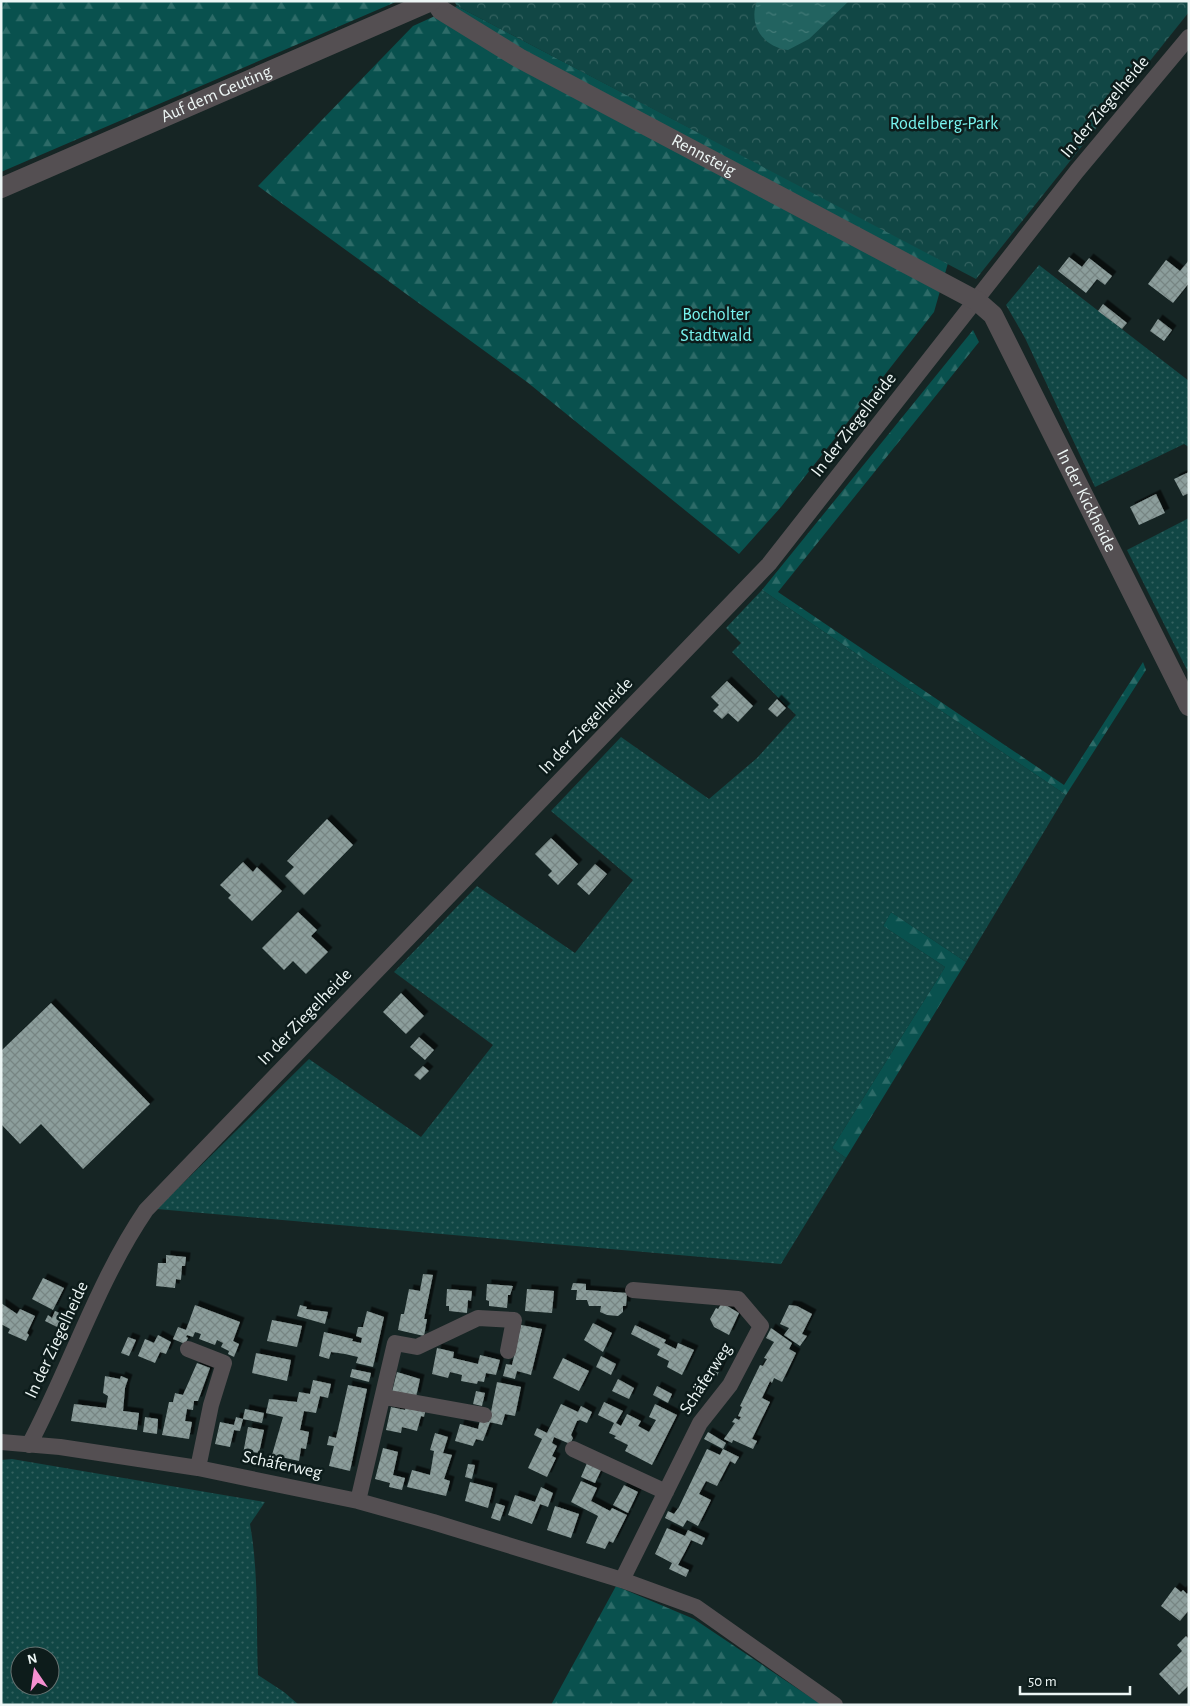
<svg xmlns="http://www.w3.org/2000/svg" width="1190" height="1706" font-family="'Alegreya Sans',sans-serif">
	<defs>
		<pattern id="grass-dots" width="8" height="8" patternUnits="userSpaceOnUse" patternTransform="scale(1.25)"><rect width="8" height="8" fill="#114745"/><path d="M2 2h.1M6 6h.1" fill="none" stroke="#346260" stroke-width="1.8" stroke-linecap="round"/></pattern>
		<pattern id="forest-firs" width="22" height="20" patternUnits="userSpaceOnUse" patternTransform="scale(1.25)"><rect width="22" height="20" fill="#09514e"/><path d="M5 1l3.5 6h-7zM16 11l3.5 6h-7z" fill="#2d6b68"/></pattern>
		<pattern id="park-crowns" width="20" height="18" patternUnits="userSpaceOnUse" patternTransform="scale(1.25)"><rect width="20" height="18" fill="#114745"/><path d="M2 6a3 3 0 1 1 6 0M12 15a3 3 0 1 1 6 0" fill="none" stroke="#346260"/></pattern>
		<pattern id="water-ripples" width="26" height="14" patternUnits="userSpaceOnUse" patternTransform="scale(1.25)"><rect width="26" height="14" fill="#226360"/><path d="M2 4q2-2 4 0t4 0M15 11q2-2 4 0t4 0" fill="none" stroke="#427a77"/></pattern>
		<pattern id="building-cross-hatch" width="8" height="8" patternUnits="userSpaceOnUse" patternTransform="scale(1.25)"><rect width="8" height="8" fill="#8c9e9c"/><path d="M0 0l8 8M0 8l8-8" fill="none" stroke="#778583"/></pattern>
		<filter id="shadow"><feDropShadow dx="4.5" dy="-4.5" stdDeviation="0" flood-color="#0009"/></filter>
	</defs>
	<rect width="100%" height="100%" fill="#162524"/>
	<!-- grass -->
	<path fill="url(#grass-dots)" fill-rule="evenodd" d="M 1039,265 L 1189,381 L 1189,447 L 1184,444 L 1095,487 L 1025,338 L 1006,305 Z
		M 1189,518 L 1189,674 L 1127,550 Z
		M 762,590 L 1066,795 L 966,962 L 891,912 L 883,926 L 945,967 L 832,1148 L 846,1158 L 781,1264 L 157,1209 L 309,1059 L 421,1137 L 493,1045 L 394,972 L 477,886 L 575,953 L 633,880 L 551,811 L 621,737 L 709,799 L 757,758 L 796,715 L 732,652 L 741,643 L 726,628 Z
		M 12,1459 L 265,1502 L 250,1524 C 259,1574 256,1625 258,1675 L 284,1692 L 299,1705 L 1,1705 L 1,1460 ZM 20,1656 L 50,1656 L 50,1686 L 20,1686 Z"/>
	<!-- forest -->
	<path fill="url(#forest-firs)" d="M 1,1 L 398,1 L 1,172 Z
		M 457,6 L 948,263 L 934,312 L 781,507 L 739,554 L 527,382 L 258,186 L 413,26 Z
		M 973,330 L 979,342 L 778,592 L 1064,785 L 1143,662 L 1146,670 L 1066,795 L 762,590 Z
		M 891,912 L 966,962 L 846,1158 L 832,1148 L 945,967 L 883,926 Z
		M 616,1586 L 694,1619 L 822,1705 L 551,1705 Z"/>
	<!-- park -->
	<path fill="url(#park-crowns)" d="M 454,1 L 1189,1 L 1189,12 L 976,279 L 457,6 Z"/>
	<!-- water -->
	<path fill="url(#water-ripples)" d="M 757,1 L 849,1 L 809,39 L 788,50 C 763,47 748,25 757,1 Z"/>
	<!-- building -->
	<path fill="url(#building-cross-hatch)" filter="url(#shadow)" d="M 1069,257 L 1082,267 L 1089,258 L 1112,276 L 1105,285 L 1097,279 L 1086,293 L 1058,271 Z
		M 1166,260 L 1180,271 L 1189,260 L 1189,283 L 1173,303 L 1148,284 Z
		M 1103,304 L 1127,323 L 1122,329 L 1098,311 Z
		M 1158,319 L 1172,330 L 1164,341 L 1150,331 Z
		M 1189,472 L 1189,493 L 1183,496 L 1174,479 Z
		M 1156,494 L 1165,513 L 1139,525 L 1130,507 Z
		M 727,681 L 753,706 L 738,722 L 728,713 L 722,719 L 713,711 L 719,705 L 711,697 Z
		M 777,699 L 786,708 L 777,717 L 768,709 Z
		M 327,819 L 353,845 L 304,895 L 285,876 L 294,867 L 287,861 Z
		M 551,838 L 578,864 L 558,885 L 548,875 L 552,871 L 535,854 Z
		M 243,862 L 253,872 L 257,867 L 282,891 L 252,921 L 228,898 L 231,895 L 220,885 Z
		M 595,864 L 607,874 L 589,895 L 577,884 Z
		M 298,912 L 317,930 L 311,936 L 328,952 L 306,974 L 293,961 L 284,970 L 262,948 Z
		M 401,993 L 424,1016 L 406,1034 L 383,1012 Z
		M 51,1003 L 150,1104 L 83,1169 L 41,1124 L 20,1144 L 1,1124 L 1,1051 Z
		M 419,1037 L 434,1050 L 425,1060 L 410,1047 Z
		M 423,1066 L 429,1071 L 420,1080 L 414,1075 Z
		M 166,1255 L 186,1257 L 185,1266 L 182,1266 L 181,1280 L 176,1279 L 175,1288 L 156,1286 L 158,1263 L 166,1263 Z
		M 423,1274 L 433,1275 L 424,1319 L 427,1319 L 424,1336 L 398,1330 L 401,1314 L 404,1314 L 409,1289 L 420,1291 Z
		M 43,1278 L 64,1288 L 53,1310 L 32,1299 Z
		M 573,1283 L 586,1284 L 586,1290 L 627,1293 L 626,1306 L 623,1306 L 623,1312 L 618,1316 L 607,1315 L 600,1312 L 601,1306 L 589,1306 L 587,1300 L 576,1300 L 577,1290 L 571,1290 Z
		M 487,1284 L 513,1286 L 510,1295 L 508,1295 L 507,1308 L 489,1306 L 489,1301 L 486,1300 Z
		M 447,1289 L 472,1291 L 471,1301 L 468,1300 L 467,1313 L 449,1311 L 449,1306 L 446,1306 Z
		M 527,1289 L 554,1291 L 552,1313 L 525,1311 Z
		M 1,1303 L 17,1314 L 20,1309 L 35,1316 L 27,1333 L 29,1335 L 26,1341 L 8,1333 L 10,1329 L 1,1324 Z
		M 722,1303 L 739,1313 L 729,1335 L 714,1327 L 710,1319 L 716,1308 L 718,1309 Z
		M 195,1305 L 240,1322 L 233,1341 L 239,1344 L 234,1357 L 228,1354 L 229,1351 L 221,1347 L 223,1343 L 217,1340 L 215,1345 L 199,1339 L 201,1334 L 195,1332 L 193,1337 L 187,1335 L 186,1337 L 188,1338 L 185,1344 L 173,1339 L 178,1327 L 186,1330 Z
		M 300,1305 L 307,1307 L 306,1309 L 328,1312 L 325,1324 L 297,1316 Z
		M 789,1305 L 797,1306 L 812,1314 L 802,1334 L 807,1336 L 800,1346 L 784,1335 L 789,1328 L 780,1324 Z
		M 55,1311 L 67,1316 L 61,1329 L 45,1321 L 48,1315 L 52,1318 Z
		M 367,1311 L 384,1317 L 373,1367 L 356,1363 L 358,1357 L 345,1354 L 331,1352 L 329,1359 L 319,1356 L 324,1332 L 353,1339 L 352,1341 L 361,1343 L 362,1338 L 356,1336 L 358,1327 L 363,1327 Z
		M 272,1320 L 302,1326 L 297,1347 L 267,1341 Z
		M 593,1323 L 612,1333 L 603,1352 L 584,1340 Z
		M 521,1325 L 542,1329 L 531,1375 L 517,1371 L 515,1379 L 503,1376 L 506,1364 L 512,1365 Z
		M 635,1325 L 666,1340 L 664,1343 L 676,1349 L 678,1343 L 694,1350 L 682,1375 L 667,1367 L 669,1361 L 657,1355 L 660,1349 L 631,1334 Z
		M 771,1328 L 792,1343 L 789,1349 L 796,1353 L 782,1382 L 774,1378 L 772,1383 L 770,1381 L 762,1398 L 770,1402 L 752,1439 L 757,1441 L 753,1449 L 733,1440 L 732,1443 L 724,1439 L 735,1423 L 732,1422 L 735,1418 L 739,1420 L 741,1417 L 738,1416 L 742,1407 L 740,1406 L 760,1365 L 763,1366 L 767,1359 L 764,1358 L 774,1342 L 766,1338 Z
		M 158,1335 L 171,1342 L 166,1354 L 160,1352 L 155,1363 L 138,1356 L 145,1339 L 154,1343 Z
		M 128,1337 L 136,1340 L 129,1356 L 121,1353 Z
		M 437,1348 L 454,1352 L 453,1358 L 478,1364 L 480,1355 L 500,1360 L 496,1375 L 486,1373 L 484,1382 L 478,1381 L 477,1384 L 461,1381 L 462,1375 L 450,1372 L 448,1378 L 432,1374 Z
		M 721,1350 L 727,1353 L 717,1376 L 711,1373 Z
		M 256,1353 L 291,1360 L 287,1381 L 252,1373 Z
		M 601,1356 L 616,1364 L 611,1375 L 596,1367 Z
		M 563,1358 L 589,1371 L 579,1391 L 553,1378 Z
		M 197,1363 L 210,1368 L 198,1401 L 194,1401 L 193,1410 L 187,1409 L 185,1421 L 192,1422 L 189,1439 L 162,1435 L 169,1402 L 173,1402 L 175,1393 L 183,1395 Z
		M 352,1369 L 371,1373 L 369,1382 L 350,1377 Z
		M 397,1372 L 420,1379 L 416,1397 L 392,1392 Z
		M 105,1376 L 120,1379 L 121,1376 L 128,1379 L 125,1388 L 123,1411 L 139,1413 L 137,1430 L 71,1421 L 74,1404 L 106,1408 L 108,1396 L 103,1393 Z
		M 618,1379 L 634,1388 L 629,1399 L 612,1391 Z
		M 313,1380 L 331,1384 L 328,1398 L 320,1396 L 316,1413 L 304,1411 L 300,1430 L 309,1432 L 306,1449 L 301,1448 L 299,1461 L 272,1455 L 283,1417 L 266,1413 L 269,1399 L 297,1402 L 299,1392 L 310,1394 Z
		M 497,1382 L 521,1387 L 515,1416 L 505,1414 L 502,1425 L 489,1422 Z
		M 348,1385 L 367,1389 L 350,1471 L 329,1466 L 334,1446 L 327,1445 L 329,1436 L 336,1438 Z
		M 657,1386 L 672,1394 L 668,1403 L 653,1395 Z
		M 476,1391 L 485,1393 L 482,1406 L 473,1404 Z
		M 604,1402 L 623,1411 L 616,1423 L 621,1426 L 627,1414 L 641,1421 L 638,1426 L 649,1432 L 656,1420 L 649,1417 L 655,1404 L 677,1415 L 652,1465 L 625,1451 L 628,1445 L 614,1438 L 616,1436 L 609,1433 L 614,1423 L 598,1415 Z
		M 407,1404 L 426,1408 L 424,1417 L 421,1416 L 417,1431 L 402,1427 L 401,1433 L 386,1430 L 391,1407 L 405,1410 Z
		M 561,1404 L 578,1412 L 581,1406 L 592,1412 L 587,1423 L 580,1420 L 577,1421 L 571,1435 L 573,1438 L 570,1444 L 554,1437 L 552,1443 L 557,1446 L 552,1456 L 556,1458 L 547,1477 L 528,1468 L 542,1439 L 534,1435 L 537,1428 L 547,1433 Z
		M 245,1409 L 264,1413 L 262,1423 L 243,1419 L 240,1431 L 234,1430 L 230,1447 L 215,1444 L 220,1422 L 234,1425 L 236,1417 L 243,1419 Z
		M 145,1417 L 158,1419 L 157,1434 L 143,1432 Z
		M 480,1420 L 490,1422 L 483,1441 L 476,1439 L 473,1446 L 455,1441 L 460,1424 L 478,1429 Z
		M 248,1427 L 264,1430 L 259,1453 L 252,1452 L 251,1456 L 243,1454 Z
		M 708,1432 L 726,1443 L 723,1449 L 739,1457 L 735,1464 L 730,1461 L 717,1486 L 706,1481 L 699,1494 L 711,1500 L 698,1526 L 687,1520 L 683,1527 L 665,1518 L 668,1511 L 674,1514 L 679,1507 L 707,1449 L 720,1455 L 723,1449 L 704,1439 Z
		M 435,1433 L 448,1437 L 443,1453 L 452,1455 L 444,1479 L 450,1481 L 446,1496 L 407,1487 L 412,1470 L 430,1475 L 434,1451 L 430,1450 Z
		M 383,1448 L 398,1452 L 393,1475 L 405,1478 L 402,1490 L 389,1487 L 390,1483 L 375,1479 Z
		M 587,1463 L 601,1470 L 595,1483 L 581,1477 Z
		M 468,1464 L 475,1465 L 472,1479 L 465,1477 Z
		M 581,1481 L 597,1488 L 591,1501 L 610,1511 L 612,1508 L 627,1515 L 613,1543 L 609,1541 L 605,1549 L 586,1543 L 598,1516 L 571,1502 Z
		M 470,1482 L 493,1488 L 488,1508 L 465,1501 Z
		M 624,1485 L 638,1492 L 628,1513 L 613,1505 Z
		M 541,1487 L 553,1493 L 548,1507 L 540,1504 L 532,1524 L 508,1515 L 515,1495 L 535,1502 Z
		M 496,1503 L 505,1506 L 500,1521 L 491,1518 Z
		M 555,1506 L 579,1514 L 571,1538 L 547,1530 Z
		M 667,1528 L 685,1536 L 688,1530 L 705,1538 L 702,1545 L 691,1540 L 685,1552 L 678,1565 L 689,1570 L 686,1577 L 669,1569 L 672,1563 L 655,1554 Z
		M 1175,1587 L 1181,1592 L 1183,1590 L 1187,1594 L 1189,1592 L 1189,1610 L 1180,1621 L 1161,1606 Z
		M 1186,1636 L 1189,1639 L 1189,1685 L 1179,1695 L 1159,1674 L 1182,1651 L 1177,1645 Z"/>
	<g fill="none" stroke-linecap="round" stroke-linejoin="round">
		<!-- minor -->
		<path stroke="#544f52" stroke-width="16" d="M 188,1349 L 224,1363 L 211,1405 L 198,1468
			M 384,1397 L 484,1415
			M 1,1442 L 60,1447 L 198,1468 L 358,1501 L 433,1522 L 622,1580 L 696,1607 L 835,1705
			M 29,1445 C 70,1368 97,1282 146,1210 L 769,564 L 1077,171 L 1189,37
			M 573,1449 L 666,1492
			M 358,1501 L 395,1343 L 417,1347 L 478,1318 L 514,1320 L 508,1351
			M 622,1580 L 700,1423 L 730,1385 L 761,1326 L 738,1299 L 633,1290"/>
		<!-- tertiary -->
		<g stroke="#544f52" stroke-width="20">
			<path id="s1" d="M 435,1 L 441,10 L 519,58 L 977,301 L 993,315 L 1189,706"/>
			<path id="s2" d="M 1,188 L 431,1"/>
		</g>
	</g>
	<g text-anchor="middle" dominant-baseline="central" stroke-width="5" stroke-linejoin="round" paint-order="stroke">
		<!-- street labels -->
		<g font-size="18" fill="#edf6f5" stroke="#0d1c1b">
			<text stroke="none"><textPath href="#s2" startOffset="235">Auf dem Geuting</textPath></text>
			<text transform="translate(1105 107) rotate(-50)">In der Ziegelheide</text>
			<text stroke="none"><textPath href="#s1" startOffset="311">Rennsteig</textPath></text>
			<text transform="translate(854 425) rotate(-52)">In der Ziegelheide</text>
			<text stroke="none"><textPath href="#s1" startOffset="850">In der Kickheide</textPath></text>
			<text transform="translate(586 726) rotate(-46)">In der Ziegelheide</text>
			<text transform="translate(305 1017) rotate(-46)">In der Ziegelheide</text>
			<text transform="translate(57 1340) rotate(-65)">In der Ziegelheide</text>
			<text transform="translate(706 1379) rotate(-57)">Schäferweg</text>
			<text transform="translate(282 1465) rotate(12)">Schäferweg</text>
		</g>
		<!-- park labels -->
		<g font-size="18" fill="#79f4ef" stroke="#0d1c1b">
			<text x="944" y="124">Rodelberg-Park</text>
			<text x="716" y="315">Bocholter<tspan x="716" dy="21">Stadtwald</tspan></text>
		</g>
	</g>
	<!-- border -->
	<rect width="1190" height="1706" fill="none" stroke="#edf6f5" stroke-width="5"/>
	<!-- north arrow -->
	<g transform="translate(35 1671) rotate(347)"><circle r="24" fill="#0d1c1b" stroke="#677372"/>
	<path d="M0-4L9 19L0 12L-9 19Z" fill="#f590d1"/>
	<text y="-8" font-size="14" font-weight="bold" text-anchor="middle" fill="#edf6f5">N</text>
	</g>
	<!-- scale -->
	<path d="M1020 1686v8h110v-8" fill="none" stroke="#edf6f5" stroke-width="2.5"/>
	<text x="1028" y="1686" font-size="15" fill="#edf6f5" stroke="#0d1c1b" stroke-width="4" paint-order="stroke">50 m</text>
</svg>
